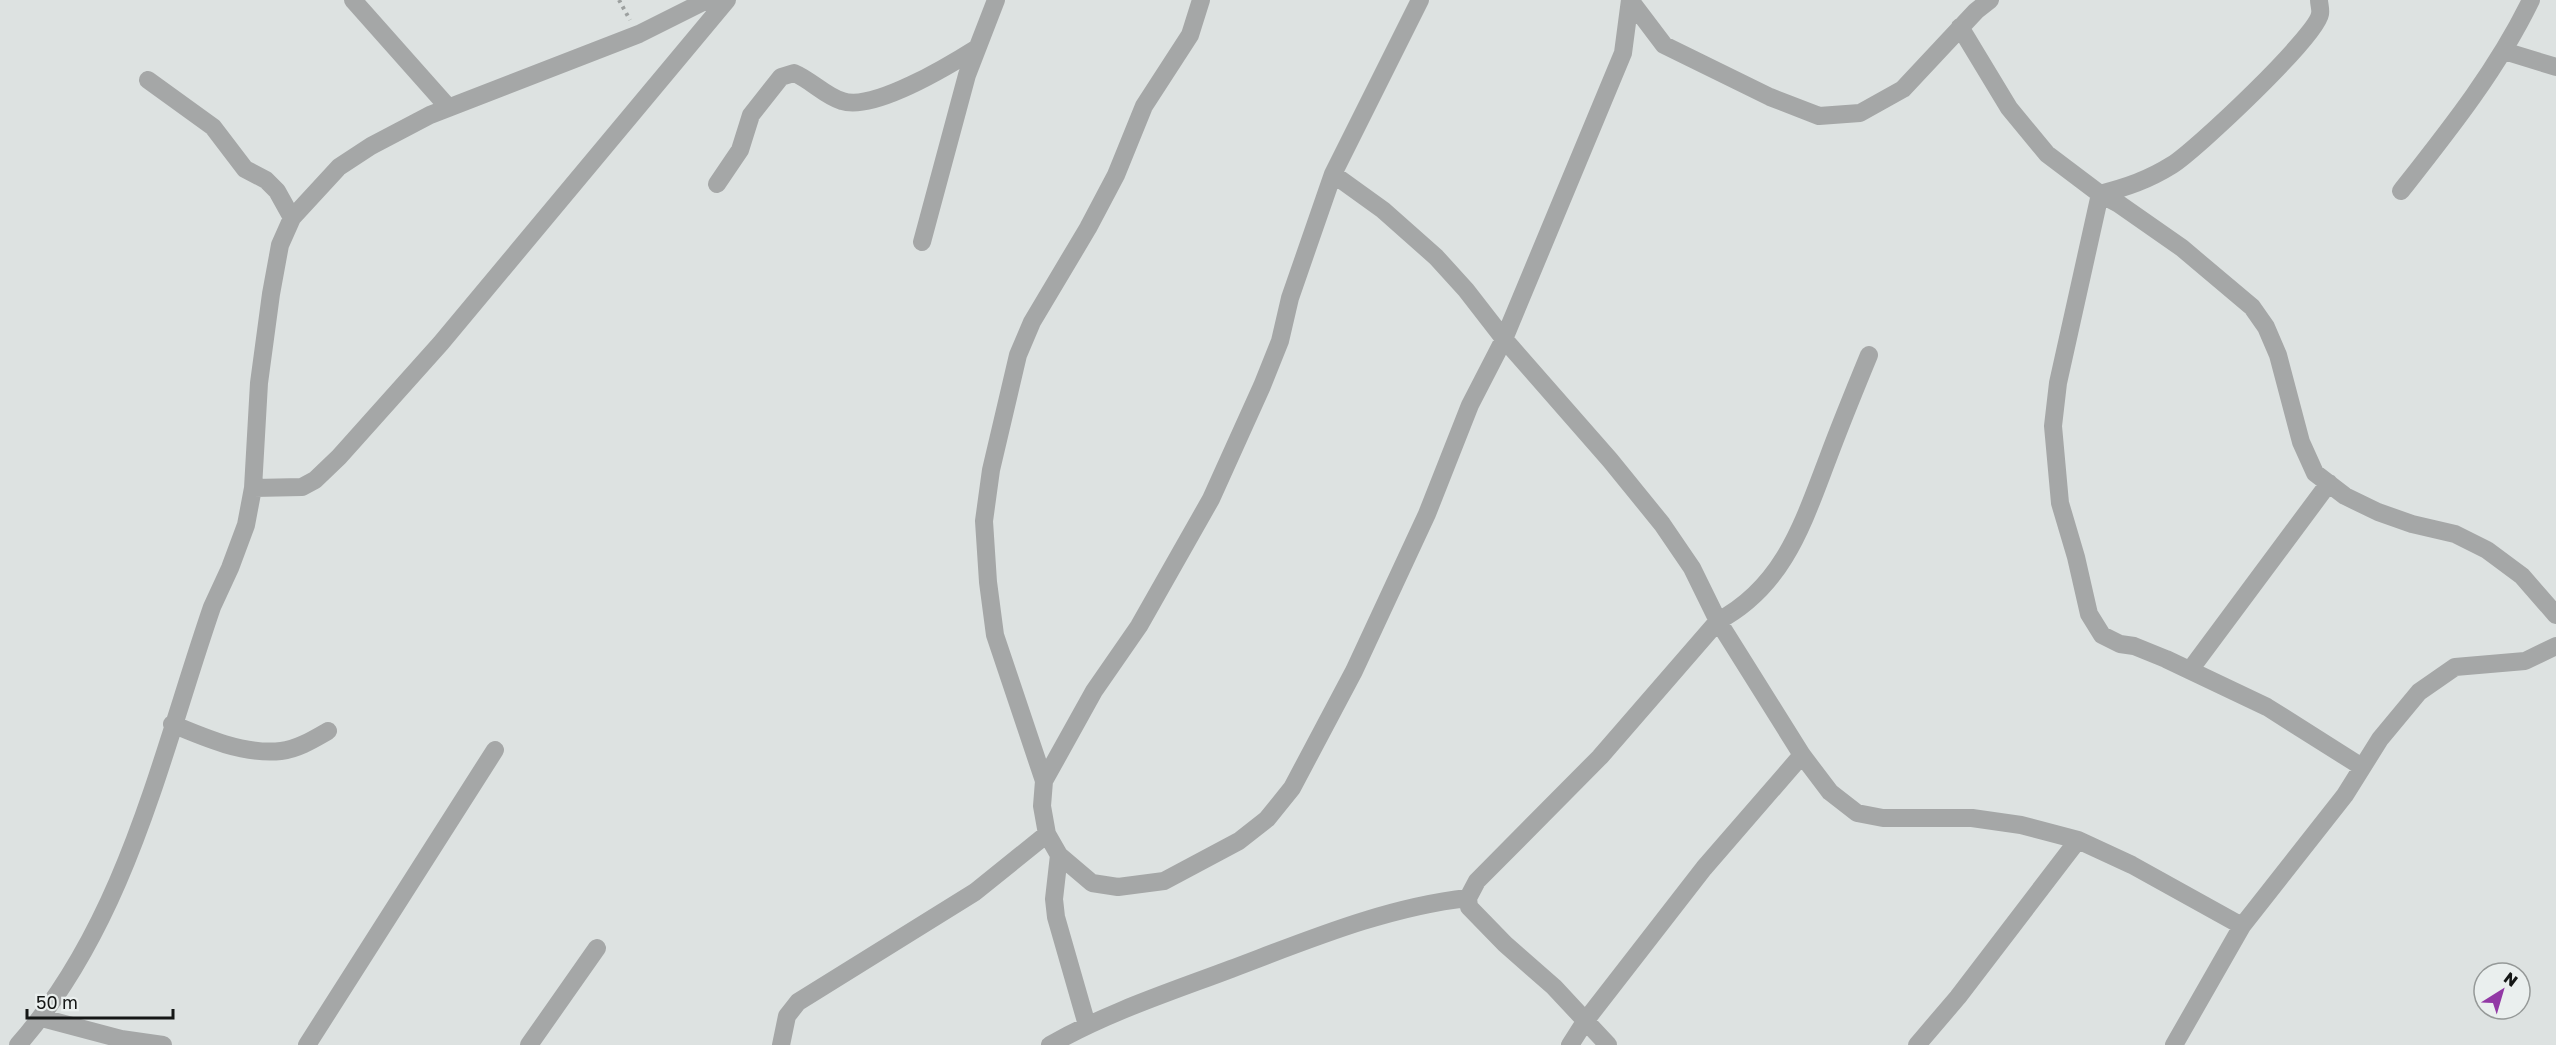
<svg xmlns="http://www.w3.org/2000/svg" width="2556" height="1045" font-family="'Golos Text',sans-serif">
	<rect width="100%" height="100%" fill="#dde2e1"/>
	<g fill="none" stroke-linecap="round" stroke-linejoin="round">
		<!-- path -->
		<path stroke="#9ca09f" stroke-width="4" stroke-dasharray="3 4.5" stroke-linecap="butt" d="M 619,0 L 630,20"/>
		<!-- minor -->
		<path stroke="#a5a7a7" stroke-width="18" d="M 353,0 L 448,107
			M 1420,0 L 1333,174 L 1290,298 L 1280,341 L 1262,386 L 1211,499 L 1139,626 L 1094,691 L 1044,781 L 1042,806 L 1047,834 L 1059,855 L 1092,883 L 1118,887 L 1164,881 L 1239,841 L 1267,819 L 1292,788 L 1354,671 L 1427,514 L 1470,405 L 1504,339 L 1623,53 L 1630,0
			M 1630,0 L 1664,45 L 1770,97 L 1819,116 L 1860,113 L 1903,89 L 1976,11 L 1990,0
			M 2319,0 C 2319,4 2321,10 2320,14 C 2317,36 2196,150 2172,165 C 2148,180 2127,187 2100,194 L 2058,383 L 2053,426 L 2060,503 L 2076,557 L 2089,614 L 2102,635 L 2120,644 L 2134,646 L 2166,659 L 2267,707 L 2362,767
			M 1960,27 L 2009,108 L 2047,154 L 2100,194 L 2119,204 L 2182,248 L 2252,307 L 2266,327 L 2278,355 L 2301,442 L 2315,473 L 2345,496 L 2378,512 L 2412,524 L 2455,534 L 2487,550 L 2522,576 L 2556,615
			M 2504,51 L 2556,67
			M 148,80 L 213,127 L 245,169 L 266,180 L 277,191 L 292,218
			M 1333,174 L 1383,210 L 1436,257 L 1466,290 L 1504,339 L 1610,460 L 1662,524 L 1692,568 L 1718,621 L 1750,672 L 1802,755 L 1830,792 L 1857,813 L 1883,818 L 1972,818 L 2021,825 L 2078,840 L 2132,865 L 2242,926
			M 717,184 L 740,150 L 751,115 L 781,77 L 794,73 C 811,80 825,96 842,101 C 873,112 950,65 977,48
			M 2401,191 C 2449,130 2497,70 2531,0
			M 922,242 L 967,75 L 996,0
			M 253,488 L 302,487 L 315,480 L 339,457 L 441,343 L 727,0
			M 2190,670 L 2329,483
			M 172,724 C 205,738 245,755 281,751 C 298,749 314,739 328,731
			M 1044,781 L 995,635 L 988,582 L 984,521 L 991,470 L 1018,355 L 1032,322 L 1088,228 L 1116,175 L 1144,106 L 1190,35 L 1201,0
			M 1059,855 L 1054,899 L 1056,917 L 1087,1025
			M 42,1018 L 121,1039 L 163,1045
			M 18,1045 C 126,922 160,758 212,607 L 230,568 L 246,525 L 253,488 L 259,383 L 271,294 L 280,245 L 292,218 L 339,167 L 371,146 L 430,115 L 639,34 L 707,0
			M 307,1045 L 495,750
			M 529,1045 L 597,948
			M 781,1045 L 787,1016 L 798,1002 L 975,892 L 1047,834
			M 1050,1045 C 1108,1012 1170,992 1231,969 C 1308,940 1386,907 1468,898
			M 1570,1045 L 1586,1020 L 1704,868 L 1802,755
			M 1608,1045 L 1554,987 L 1505,944 L 1469,907 L 1468,898 L 1477,881 L 1600,757 L 1718,621 C 1784,586 1803,523 1828,458 C 1841,423 1855,389 1869,355
			M 1917,1045 L 1958,997 L 2078,840
			M 2174,1045 L 2242,926 L 2345,795 L 2380,739 L 2419,692 L 2455,667 L 2525,661 L 2556,646"/>
	</g>
	<!-- north arrow -->
	<g transform="translate(2502 991) rotate(37)"><circle r="28" fill="#eaefee" stroke="#959998" stroke-width="1.5"/>
	<path d="M0-4.5L10 22L0 15L-10 22Z" fill="#9239a5"/>
	<text y="-9" font-size="16" font-weight="bold" text-anchor="middle" fill="#151716">N</text>
	</g>
	<!-- scale -->
	<path d="M27 1009v9h146v-9" fill="none" stroke="#151716" stroke-width="3"/>
	<text x="36" y="1009" font-size="18" fill="#151716" stroke="#eaefee" stroke-width="4.5" paint-order="stroke">50 m</text>
</svg>
